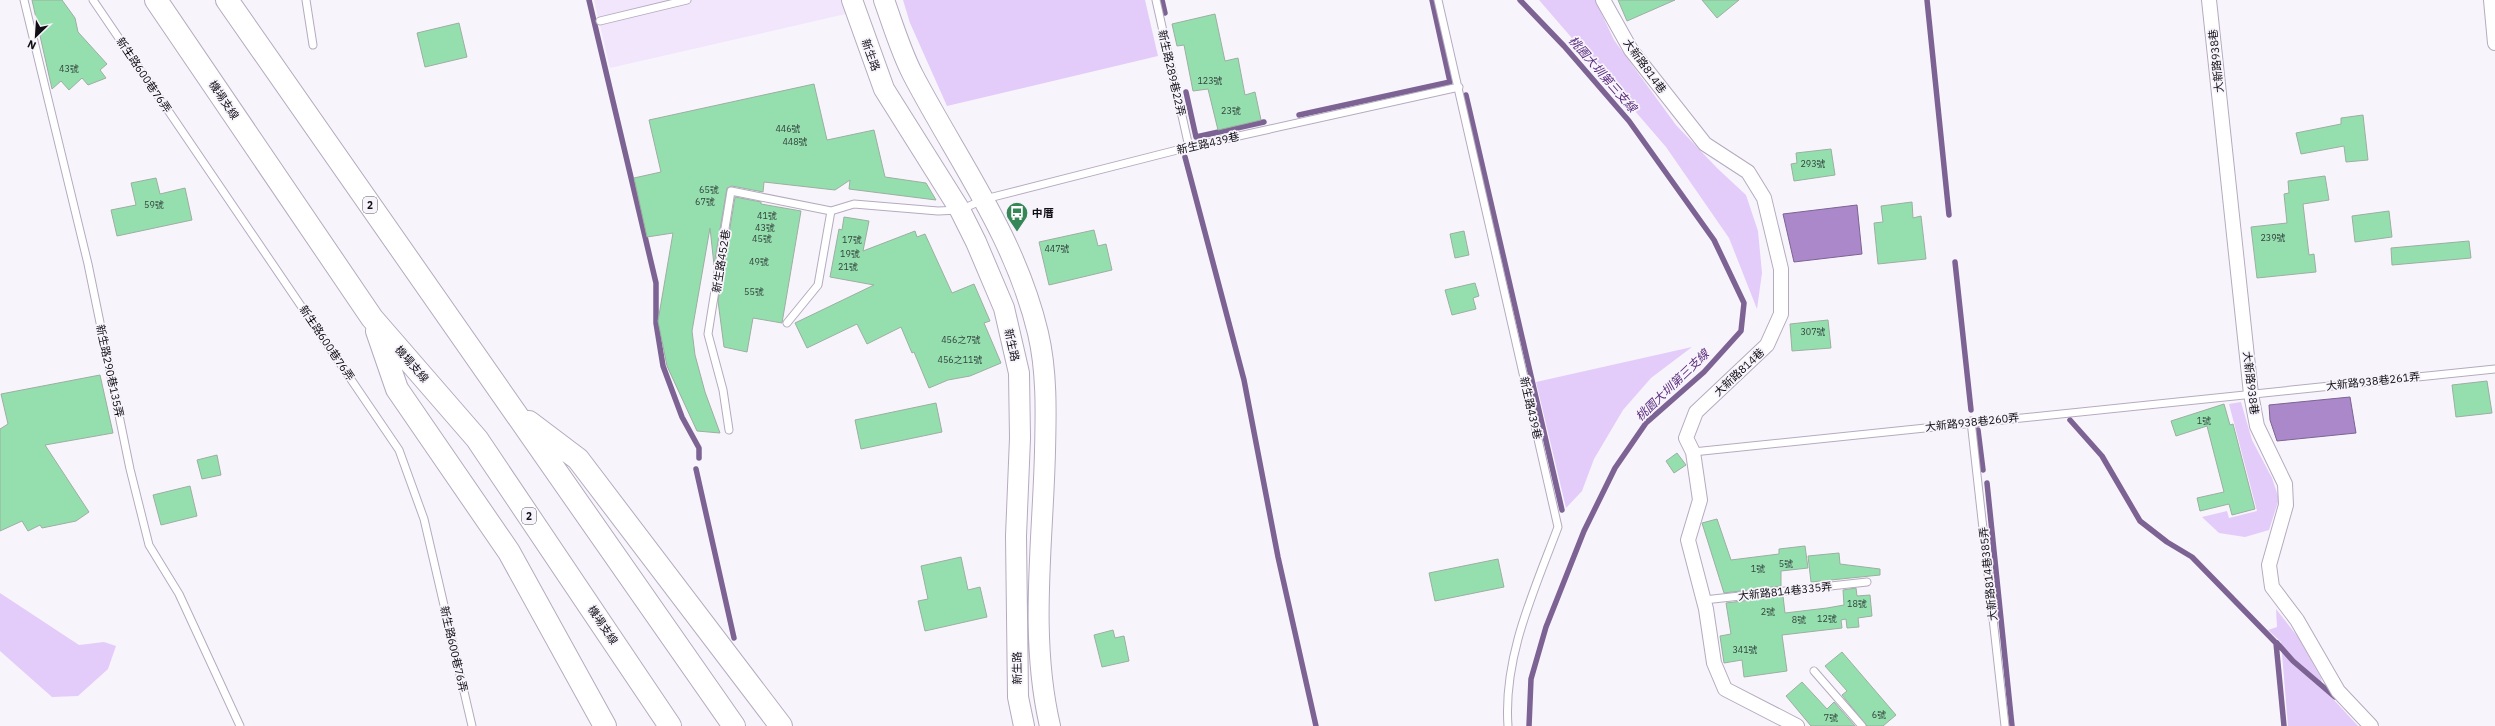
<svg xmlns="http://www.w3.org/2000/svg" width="2495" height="726" font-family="'IBM Plex Sans','Noto Sans TC',sans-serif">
	<rect width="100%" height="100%" fill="#f8f4fc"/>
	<!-- built -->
	<path fill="#f1e6fc" d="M 594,0 L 843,0 L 850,13 L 610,68 Z"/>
	<!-- green -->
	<path fill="#e3ccf9" d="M 903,0 L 1145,0 L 1158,56 L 947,106 L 910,23 Z
		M 1539,0 L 1595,0 L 1614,40 L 1676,125 L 1717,168 L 1746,195 L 1758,231 L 1762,273 L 1757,309 L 1729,238 L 1666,147 Z
		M 1692,347 L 1651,378 L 1623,410 L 1594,459 L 1582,491 L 1566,508 L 1536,382 Z
		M 2241,402 L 2252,440 L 2272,478 L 2279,499 L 2269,530 L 2245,537 L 2219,533 L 2202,517 L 2227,511 L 2229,518 L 2257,511 L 2229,404 Z
		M 0,593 L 79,645 L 104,642 L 116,646 L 108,669 L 78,696 L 52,697 L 0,651 Z
		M 2276,609 L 2298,637 L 2321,678 L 2323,688 L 2358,726 L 2288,726 L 2281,642 L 2268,630 L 2277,627 Z"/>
	<!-- water -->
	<path fill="#aa88ca" stroke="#7c6394" d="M 1857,205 L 1862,254 L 1794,262 L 1783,214 Z
		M 2350,397 L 2356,433 L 2277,441 L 2270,420 L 2269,405 Z"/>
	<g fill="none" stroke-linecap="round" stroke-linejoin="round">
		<!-- stream -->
		<path stroke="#7c6394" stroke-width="5.5" d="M 589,0 L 656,283 L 656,323 L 663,366 L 682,417 L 699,448 L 699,458
			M 1162,0 L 1165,13
			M 1520,0 L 1564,46 L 1629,121 L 1714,240 L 1744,303 L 1741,331 L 1704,372 L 1646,423 L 1615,468 L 1584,531 L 1546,627 L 1531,679 L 1529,726
			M 1927,0 L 1949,215
			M 1186,92 L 1196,137 L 1264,122
			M 1466,95 L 1562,510
			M 1299,115 L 1450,82 L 1432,0
			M 1185,157 L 1244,380 L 1278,557 L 1316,726
			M 1955,262 L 1971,410
			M 2070,420 L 2102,456 L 2140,521 L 2167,542 L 2192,557 L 2276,643 L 2284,726
			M 1978,430 L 1983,470
			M 696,469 L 734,638
			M 1987,483 L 2012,726
			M 2277,643 L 2293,661 L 2335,697"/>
	</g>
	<!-- building -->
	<path fill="#95dfaf" stroke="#9bafa1" d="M 32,0 L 62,0 L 75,18 L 78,32 L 107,64 L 100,70 L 106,78 L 88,85 L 82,78 L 69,90 L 61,81 L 52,89 Z
		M 1618,0 L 1675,0 L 1627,21 Z
		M 1702,0 L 1739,0 L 1717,18 Z
		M 1215,14 L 1225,61 L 1238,58 L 1245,95 L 1255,92 L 1261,120 L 1218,130 L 1208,89 L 1193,91 L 1184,45 L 1177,46 L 1172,24 Z
		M 459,23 L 467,57 L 425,67 L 417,33 Z
		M 814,84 L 827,140 L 874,130 L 885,177 L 926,183 L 936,200 L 849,189 L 850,180 L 835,190 L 764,182 L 763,192 L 732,186 L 727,188 L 714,265 L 710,228 L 692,331 L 695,355 L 705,392 L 720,433 L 697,431 L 667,366 L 658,321 L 673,233 L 647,237 L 634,178 L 661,172 L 649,120 Z
		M 2363,115 L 2368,160 L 2346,162 L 2344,146 L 2301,154 L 2296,133 L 2341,124 L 2341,118 Z
		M 1831,149 L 1835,175 L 1794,181 L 1791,164 L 1797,163 L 1796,153 Z
		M 2325,176 L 2329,200 L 2303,204 L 2309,255 L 2314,254 L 2316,272 L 2257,278 L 2251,227 L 2287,223 L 2284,194 L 2289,193 L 2288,181 Z
		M 156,178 L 160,194 L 185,188 L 192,220 L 117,236 L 111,210 L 136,205 L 131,183 Z
		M 735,197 L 761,202 L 761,204 L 801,211 L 782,323 L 753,318 L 747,352 L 724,347 L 718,301 Z
		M 1912,202 L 1913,218 L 1921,216 L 1926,259 L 1878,264 L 1874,223 L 1883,222 L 1881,206 Z
		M 2389,211 L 2392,237 L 2355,242 L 2352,216 Z
		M 844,217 L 869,221 L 863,251 L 915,231 L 917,237 L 925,234 L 952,293 L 974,284 L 990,321 L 984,323 L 1001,363 L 970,376 L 948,380 L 929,388 L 914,352 L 912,353 L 901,327 L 867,344 L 857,324 L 807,348 L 795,323 L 874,285 L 830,277 L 839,229 L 842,230 Z
		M 1094,230 L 1098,246 L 1106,244 L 1112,270 L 1049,285 L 1039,242 Z
		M 1464,231 L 1469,255 L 1455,258 L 1450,234 Z
		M 2469,241 L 2471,258 L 2392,265 L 2391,248 Z
		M 1475,283 L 1479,296 L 1473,298 L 1476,309 L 1452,315 L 1445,290 Z
		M 1828,320 L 1831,348 L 1792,351 L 1790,324 Z
		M 100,375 L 113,433 L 45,445 L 89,512 L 76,521 L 42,528 L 40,525 L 28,531 L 22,521 L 0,531 L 0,429 L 8,424 L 1,394 Z
		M 2487,381 L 2492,413 L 2456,417 L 2452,385 Z
		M 936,403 L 942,432 L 861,449 L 855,420 Z
		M 2224,404 L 2230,425 L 2233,424 L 2255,509 L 2232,515 L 2229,504 L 2200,511 L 2197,498 L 2224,492 L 2207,426 L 2176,436 L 2171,421 Z
		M 1677,453 L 1686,465 L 1674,473 L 1666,461 Z
		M 217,455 L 221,475 L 202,479 L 197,460 Z
		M 190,486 L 197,516 L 161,525 L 153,495 Z
		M 1717,519 L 1731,560 L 1779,554 L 1779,549 L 1805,546 L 1808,568 L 1781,571 L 1781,586 L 1724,593 L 1702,523 Z
		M 1839,553 L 1840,564 L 1880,569 L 1880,575 L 1811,582 L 1808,556 Z
		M 961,557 L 968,590 L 980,587 L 987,617 L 925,631 L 918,601 L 928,599 L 921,566 Z
		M 1498,559 L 1504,587 L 1435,601 L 1429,573 Z
		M 1856,588 L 1857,596 L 1870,595 L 1872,616 L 1858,618 L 1859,627 L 1847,628 L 1846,619 L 1841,620 L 1842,628 L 1782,635 L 1787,671 L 1744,677 L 1742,660 L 1724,663 L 1720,636 L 1731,634 L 1726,603 L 1783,596 L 1785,613 L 1827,608 L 1844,605 L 1843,590 Z
		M 1113,630 L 1115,638 L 1124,636 L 1129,661 L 1102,667 L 1094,635 Z
		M 1842,652 L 1896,715 L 1883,726 L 1867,726 L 1842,695 L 1847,691 L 1825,666 Z
		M 1802,682 L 1827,709 L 1834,702 L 1855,726 L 1811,726 L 1786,696 Z"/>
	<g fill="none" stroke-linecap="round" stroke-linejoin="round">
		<!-- lane casing -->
		<g stroke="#b5abbf" stroke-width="9">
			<path id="lane" d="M 24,0 L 88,264 L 130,469 L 149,545 L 179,594 L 240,726
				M 93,0 L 399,450 L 424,519 L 472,726
				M 306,0 L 313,45
				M 1156,0 L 1189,147
				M 1438,0 L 1558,527 C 1534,591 1503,657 1508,726
				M 600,21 L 687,0
				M 787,323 L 818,285 L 831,211
				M 1971,421 L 2005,726
				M 729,430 L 723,390 L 708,334 L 731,191 L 831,211 L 854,204 L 938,211 L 960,210 L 985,199 L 1189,147 L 1459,87
				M 1693,452 L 2495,369
				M 1704,600 L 1867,582
				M 1814,671 L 1862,726"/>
		</g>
		<!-- street casing -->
		<g stroke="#b5abbf" stroke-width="16">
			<path id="street" d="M 1603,0 L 1631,50 L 1705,144 L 1748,172 L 1764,198 L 1781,269 L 1781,314 L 1767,345 L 1696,412 L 1686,438 L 1693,452 L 1700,500 L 1688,540 L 1706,609 L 1714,663 L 1725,689 L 1797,726
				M 2209,0 L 2251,394 L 2257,426 L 2285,484 L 2286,505 L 2269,565 L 2272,587 L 2297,620 L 2338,691 L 2371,726
				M 2491,0 L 2495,43"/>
		</g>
		<!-- secondary casing -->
		<g stroke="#b5abbf" stroke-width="22">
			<path id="secondary" d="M 852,0 L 884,89 L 960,210 L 976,242 L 1004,308 L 1019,373 L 1020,438 L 1016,536 L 1018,697 L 1024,726
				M 884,0 C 893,25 901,52 913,75 C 958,161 1015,236 1038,333 C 1047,371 1046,412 1045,451 C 1043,542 1029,636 1050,726"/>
		</g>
		<!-- highway casing -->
		<g stroke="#b5abbf" stroke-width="24">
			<path id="highway" d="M 156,0 L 372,318 L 477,439 L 670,726
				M 227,0 L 734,726
				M 377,331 L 397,389 L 509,552 L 605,726
				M 529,422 L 578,459 L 781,726"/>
		</g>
		<!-- lane -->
		<use href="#lane" stroke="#fff" stroke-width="7"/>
		<!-- street -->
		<use href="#street" stroke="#fff" stroke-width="14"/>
		<!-- secondary -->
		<use href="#secondary" stroke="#fff" stroke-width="20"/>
		<!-- highway -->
		<use href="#highway" stroke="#fff" stroke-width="22"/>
	</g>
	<!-- icons -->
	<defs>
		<g id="bus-pin" transform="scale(1.15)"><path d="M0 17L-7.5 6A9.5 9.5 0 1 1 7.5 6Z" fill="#368758" stroke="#f8f4fc"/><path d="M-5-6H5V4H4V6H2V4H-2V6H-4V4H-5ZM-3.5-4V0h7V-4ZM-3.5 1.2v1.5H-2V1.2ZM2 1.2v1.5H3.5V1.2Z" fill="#fff"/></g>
	</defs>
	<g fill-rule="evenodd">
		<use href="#bus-pin" x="1017" y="213"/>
	</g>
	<g text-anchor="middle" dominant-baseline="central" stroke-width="3.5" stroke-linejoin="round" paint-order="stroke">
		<!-- number labels -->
		<g font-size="9" fill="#32423c">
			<text x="69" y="68">43號</text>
			<text x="1210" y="80">123號</text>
			<text x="1231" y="110">23號</text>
			<text x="788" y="128">446號</text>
			<text x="795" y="141">448號</text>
			<text x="1813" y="163">293號</text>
			<text x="709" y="189">65號</text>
			<text x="705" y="201">67號</text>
			<text x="154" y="204">59號</text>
			<text x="767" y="215">41號</text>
			<text x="765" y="227">43號</text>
			<text x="2273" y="237">239號</text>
			<text x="762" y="238">45號</text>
			<text x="852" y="239">17號</text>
			<text x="1057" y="248">447號</text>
			<text x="850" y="253">19號</text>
			<text x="759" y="261">49號</text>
			<text x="848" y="266">21號</text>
			<text x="754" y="291">55號</text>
			<text x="1813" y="331">307號</text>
			<text x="961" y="339">456之7號</text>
			<text x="960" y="359">456之11號</text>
			<text x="2204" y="420">1號</text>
			<text x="1786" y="563">5號</text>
			<text x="1758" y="568">1號</text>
			<text x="1857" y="603">18號</text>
			<text x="1768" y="611">2號</text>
			<text x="1827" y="618">12號</text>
			<text x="1799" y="619">8號</text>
			<text x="1745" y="649">341號</text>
			<text x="1879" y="714">6號</text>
			<text x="1831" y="717">7號</text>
		</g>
		<!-- shield labels -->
		<g fill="#f8f4fc" stroke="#56535a" stroke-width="1">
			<rect x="363" y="197" width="14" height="16" rx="3"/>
			<rect x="522" y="508" width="14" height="16" rx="3"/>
		</g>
		<g font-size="10" font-weight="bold" fill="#110e15">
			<text x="370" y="205">2</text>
			<text x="529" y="516">2</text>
		</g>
		<!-- street labels -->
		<g font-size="11" fill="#110e15" stroke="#f8f4fc">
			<text transform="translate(871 55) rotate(70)">新生路</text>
			<text transform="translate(2216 61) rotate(-96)">大新路938巷</text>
			<text transform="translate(1645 66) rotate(54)">大新路814巷</text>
			<text transform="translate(1172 73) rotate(77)">新生路289巷22弄</text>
			<text transform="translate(144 75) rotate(56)">新生路600巷76弄</text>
			<text transform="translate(224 100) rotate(56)">機場支線</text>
			<text transform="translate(1208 143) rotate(-13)">新生路439巷</text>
			<text transform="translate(721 261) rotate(-81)">新生路452巷</text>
			<text transform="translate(327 343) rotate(56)">新生路600巷76弄</text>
			<text transform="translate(1012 345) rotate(77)">新生路</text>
			<text transform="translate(412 364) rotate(49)">機場支線</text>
			<text transform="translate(110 371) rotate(78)">新生路290巷135弄</text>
			<text transform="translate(1739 372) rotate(-43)">大新路814巷</text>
			<text transform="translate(2373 381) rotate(-6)">大新路938巷261弄</text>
			<text transform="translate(2251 383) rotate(83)">大新路938巷</text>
			<text transform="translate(1531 408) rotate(77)">新生路439巷</text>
			<text transform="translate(1972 422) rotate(-6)">大新路938巷260弄</text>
			<text transform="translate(1988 574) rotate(-96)">大新路814巷385弄</text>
			<text transform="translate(1785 591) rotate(-6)">大新路814巷335弄</text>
			<text transform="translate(603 625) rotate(56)">機場支線</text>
			<text transform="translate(454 649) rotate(77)">新生路600巷76弄</text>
			<text transform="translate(1017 668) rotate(-91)">新生路</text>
		</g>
		<!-- poi labels -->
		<g font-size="11" font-weight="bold" fill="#110e15" stroke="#f8f4fc" text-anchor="start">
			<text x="1032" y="213">中厝</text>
		</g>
		<!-- water labels -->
		<g font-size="12" font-style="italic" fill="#5c2f7e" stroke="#f8f4fc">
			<text transform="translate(1603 74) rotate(49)">桃園大圳第三支線</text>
			<text transform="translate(1672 385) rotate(-44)">桃園大圳第三支線</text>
		</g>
	</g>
	<!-- north arrow -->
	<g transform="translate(36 36) rotate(205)" stroke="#f8f4fc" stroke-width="3" paint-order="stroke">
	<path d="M0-3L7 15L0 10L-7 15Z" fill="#110e15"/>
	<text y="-6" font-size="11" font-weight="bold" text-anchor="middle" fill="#110e15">N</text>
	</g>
</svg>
